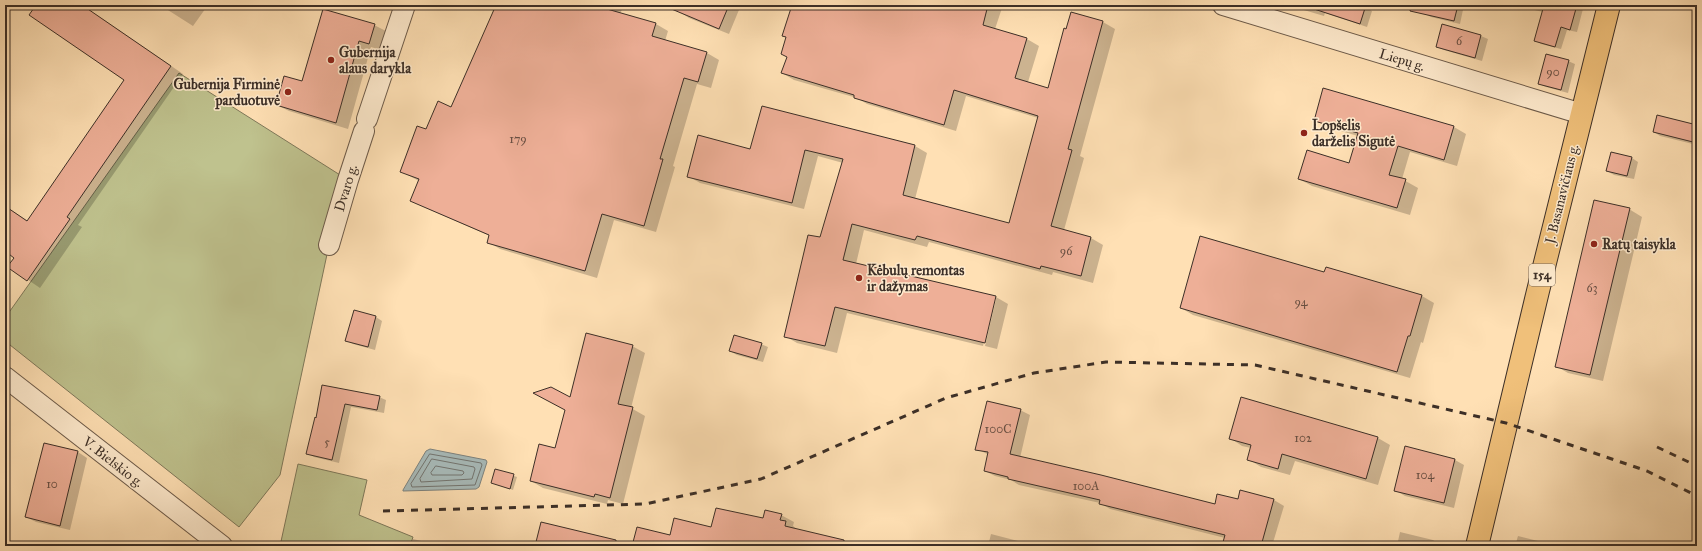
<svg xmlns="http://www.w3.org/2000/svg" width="1702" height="551" font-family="'IM FELL Great Primer',serif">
	<rect width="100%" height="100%" fill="#ffe0b4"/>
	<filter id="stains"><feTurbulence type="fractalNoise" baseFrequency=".005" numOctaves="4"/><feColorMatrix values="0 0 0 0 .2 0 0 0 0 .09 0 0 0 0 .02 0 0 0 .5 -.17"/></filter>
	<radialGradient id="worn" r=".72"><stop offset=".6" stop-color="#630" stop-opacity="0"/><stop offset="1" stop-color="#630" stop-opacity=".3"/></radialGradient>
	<!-- green -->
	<path fill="#bfc28e" stroke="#7e785a" d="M 179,73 L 348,180 L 329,245 L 280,475 L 239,527 L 5,341 L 5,318 Z
		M 298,464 L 367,480 L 359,515 L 413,537 L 410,546 L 280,546 Z"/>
	<!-- water -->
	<path fill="#a7bab9" stroke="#7c827f" d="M 430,449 L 486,460 L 487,462 L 479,487 L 476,489 L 403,491 L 403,490 L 426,451 Z"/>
	<!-- shadow -->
	<path fill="#0003" d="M 37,5 L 82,5 L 183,74 L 78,225 L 82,227 L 40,288 L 9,267 L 15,257 L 5,250 L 5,206 L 28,221 L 125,80 Z
		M 160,5 L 208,5 L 193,26 Z
		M 482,5 L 624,5 L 620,14 L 656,24 L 668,31 L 665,41 L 707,53 L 719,60 L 711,88 L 697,84 L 673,166 L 675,167 L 656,232 L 614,220 L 597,278 L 500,249 L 488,242 L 490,236 L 424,207 L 411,200 L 419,181 L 402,172 L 426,131 L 452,108 L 494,11 Z
		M 683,5 L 741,5 L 729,34 L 689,18 L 680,12 Z
		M 793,5 L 1003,5 L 995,29 L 1027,39 L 1039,46 L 1028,82 L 1049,89 L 1071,13 L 1103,22 L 1115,29 L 1080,156 L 1084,158 L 1064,230 L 1091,238 L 1103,245 L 1093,283 L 1053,272 L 1052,275 L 929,242 L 927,247 L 864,230 L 856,264 L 996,297 L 1008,304 L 997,349 L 985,346 L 996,299 L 994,299 L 983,346 L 847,313 L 837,353 L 797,343 L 785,336 L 821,239 L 843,163 L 818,156 L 804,209 L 700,183 L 688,176 L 751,150 L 762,107 L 915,146 L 927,153 L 915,199 L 1010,225 L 1038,118 L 966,96 L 956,131 L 867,104 L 857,98 L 794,80 L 782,73 L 788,57 L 787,37 L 783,36 Z
		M 1287,5 L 1359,5 L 1372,11 L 1367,27 L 1325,13 L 1324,16 Z
		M 1427,5 L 1464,5 L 1460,24 L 1431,17 L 1425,14 Z
		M 1513,5 L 1584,5 L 1577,32 L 1567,30 L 1561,49 L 1541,44 L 1535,40 L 1543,12 Z
		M 374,25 L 386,31 L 381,50 L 371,47 L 348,129 L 289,111 L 277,105 Z
		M 1443,25 L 1481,36 L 1488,39 L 1482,61 L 1444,50 L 1437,47 Z
		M 1568,61 L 1575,64 L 1568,93 L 1546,87 L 1539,84 Z
		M 1324,89 L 1454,127 L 1466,134 L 1457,166 L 1410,152 L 1402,179 L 1418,188 L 1410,215 L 1312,186 L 1299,179 L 1350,164 L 1358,136 L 1327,127 L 1315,120 Z
		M 1697,126 L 1697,145 L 1660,136 L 1654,132 Z
		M 1632,158 L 1638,162 L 1634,179 L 1614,175 L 1607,171 Z
		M 1629,209 L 1642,217 L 1603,381 L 1568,373 L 1556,366 Z
		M 1326,268 L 1422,296 L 1434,303 L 1423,343 L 1421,342 L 1410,378 L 1193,315 L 1181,308 L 1325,273 Z
		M 354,311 L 376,317 L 382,321 L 375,350 L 353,344 L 346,340 Z
		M 761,344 L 768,347 L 763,362 L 737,355 L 730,351 Z
		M 632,346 L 645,353 L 631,408 L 645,416 L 623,504 L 608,500 L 607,504 L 543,488 L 531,481 L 556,449 L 566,410 L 535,394 L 571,398 Z
		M 323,386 L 379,397 L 386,400 L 384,413 L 351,407 L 339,463 L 314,457 L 307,453 L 317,419 Z
		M 1020,410 L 1030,415 L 1020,458 L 1215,505 L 1239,500 L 1241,491 L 1274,500 L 1284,506 L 1272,546 L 1232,546 L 1224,542 L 1225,538 L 1110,509 L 1100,503 L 1019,485 L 1011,480 L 995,476 L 985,471 L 989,455 L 977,449 Z
		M 1230,438 L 1378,438 L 1390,445 L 1378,485 L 1295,461 L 1290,475 L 1261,467 L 1248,459 L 1251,448 L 1242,446 Z
		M 78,452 L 87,458 L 70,530 L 36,522 L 26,517 Z
		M 1455,460 L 1464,465 L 1454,508 L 1405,496 L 1395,490 Z
		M 496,470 L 517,477 L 513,490 L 492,483 Z
		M 781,515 L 794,522 L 793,526 L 798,530 L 866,546 L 536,546 L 541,523 L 634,545 Z
		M 1400,532 L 1433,540 L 1441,546 L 1397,546 Z
		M 991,534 L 1038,546 L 988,546 Z
		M 1518,536 L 1550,544 L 1554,546 L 1515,546 Z
		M 413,539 L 442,546 L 411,546 Z
		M 1344,543 L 1356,546 L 1343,546 Z"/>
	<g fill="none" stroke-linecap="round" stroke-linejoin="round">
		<!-- shore -->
		<path stroke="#727470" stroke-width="1" d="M 430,454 L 481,463 L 482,465 L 475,485 L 412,487 L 411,484 Z
			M 432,459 L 474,467 L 475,469 L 472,479 L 421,482 L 420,479 Z
			M 436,466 L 463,471 L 464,473 L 462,475 L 432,475 L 431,473 Z"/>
	</g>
	<!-- building -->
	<path fill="#eeaf97" stroke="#3c2f27" d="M 36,5 L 82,5 L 171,66 L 67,217 L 70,219 L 27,281 L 7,267 L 14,258 L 5,251 L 5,206 L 27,221 L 124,80 L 29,15 Z
		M 496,5 L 609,5 L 607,9 L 656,23 L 652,36 L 707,52 L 698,82 L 684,78 L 660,159 L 663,159 L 644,226 L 602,214 L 585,271 L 487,243 L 489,235 L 410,201 L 419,179 L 400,172 L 417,126 L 426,129 L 438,101 L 451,107 Z
		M 662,5 L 729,5 L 719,29 Z
		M 792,5 L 988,5 L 983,25 L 1027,38 L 1015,78 L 1048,88 L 1064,28 L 1066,29 L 1071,12 L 1103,21 L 1068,149 L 1072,150 L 1051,226 L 1091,237 L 1081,276 L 1041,266 L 1040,269 L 917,236 L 915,240 L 852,224 L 843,260 L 996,296 L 985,343 L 835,307 L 825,346 L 784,337 L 808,235 L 820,237 L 843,159 L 805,150 L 792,203 L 687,177 L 698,135 L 750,149 L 762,106 L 915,145 L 903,195 L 1009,223 L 1038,116 L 954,90 L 944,125 L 854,98 L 854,95 L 781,73 L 787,57 L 781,54 L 786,37 L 782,36 Z
		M 1312,5 L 1366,5 L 1360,24 L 1311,8 Z
		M 1411,5 L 1458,5 L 1454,21 L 1410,11 Z
		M 1544,5 L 1577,5 L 1570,30 L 1561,27 L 1555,47 L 1534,41 Z
		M 323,9 L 375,24 L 369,44 L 359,41 L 336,123 L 276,105 L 284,76 L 302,81 Z
		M 1442,24 L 1481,35 L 1475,58 L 1436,47 Z
		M 1546,54 L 1569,60 L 1561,90 L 1538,84 Z
		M 1323,88 L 1454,126 L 1444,160 L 1398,146 L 1389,175 L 1406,179 L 1397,208 L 1298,179 L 1307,150 L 1349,163 L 1358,133 L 1314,121 Z
		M 1657,115 L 1697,125 L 1697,143 L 1653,132 Z
		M 1611,152 L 1632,157 L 1627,176 L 1606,171 Z
		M 1594,200 L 1630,208 L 1590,375 L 1555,367 Z
		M 1200,236 L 1324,272 L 1326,267 L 1422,295 L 1410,336 L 1408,336 L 1397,372 L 1180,308 Z
		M 354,310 L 376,316 L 368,347 L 345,341 Z
		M 586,333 L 633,345 L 618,404 L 633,407 L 610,498 L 595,494 L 594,497 L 530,481 L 539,444 L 555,448 L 565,410 L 533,393 L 551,387 L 570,397 Z
		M 734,335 L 762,343 L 757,359 L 729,351 Z
		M 322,385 L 380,396 L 377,410 L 345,404 L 332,460 L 306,454 L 315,417 L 316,418 Z
		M 1241,397 L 1378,437 L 1366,479 L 1282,454 L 1278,469 L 1247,460 L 1251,445 L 1229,439 Z
		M 987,401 L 1021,409 L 1010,454 L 1101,475 L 1215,504 L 1217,494 L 1238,499 L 1240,490 L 1274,499 L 1261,546 L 1237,546 L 1223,542 L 1225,535 L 1099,504 L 1100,500 L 1008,479 L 1008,477 L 984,471 L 988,452 L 975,450 Z
		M 44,443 L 78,451 L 60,526 L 25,517 Z
		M 1405,446 L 1455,459 L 1444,503 L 1394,491 Z
		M 495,469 L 514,474 L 510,489 L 491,483 Z
		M 716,508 L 763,518 L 765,510 L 782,514 L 780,520 L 786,521 L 785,526 L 844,540 L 844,546 L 632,546 L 637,527 L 670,535 L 674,518 L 711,527 Z
		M 541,522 L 616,540 L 616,546 L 535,546 Z"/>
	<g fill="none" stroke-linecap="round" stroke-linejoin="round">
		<!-- street casing -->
		<g stroke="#6d5b4a" stroke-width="22">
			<path id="street" d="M 1223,5 L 1582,114
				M 367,119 L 405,5
				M 329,245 L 348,180 L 364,131
				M 5,377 L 222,546"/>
		</g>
		<!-- primary casing -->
		<g stroke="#3c2f27" stroke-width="24">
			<path id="primary" d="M 1477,546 L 1538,291 L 1609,5"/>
		</g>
		<!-- street -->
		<use href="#street" stroke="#ffebce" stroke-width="20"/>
		<!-- primary -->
		<use href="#primary" stroke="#f0c07a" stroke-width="22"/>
		<!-- rail -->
		<path stroke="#3c2f27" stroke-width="3" stroke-dasharray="7 7" stroke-linecap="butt" d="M 1657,447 L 1697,466
			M 383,511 L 645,504 L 761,479 L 946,398 L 1034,373 L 1106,362 L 1255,365 L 1506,423 L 1647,471 L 1697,496"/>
	</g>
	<!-- markers -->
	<g fill="#8f2418" stroke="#ffebce" stroke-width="1.5">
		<circle cx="331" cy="60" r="4"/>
		<circle cx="288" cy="92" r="4"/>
		<circle cx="1304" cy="133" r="4"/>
		<circle cx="1594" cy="244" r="4"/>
		<circle cx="859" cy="278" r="4"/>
	</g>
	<g text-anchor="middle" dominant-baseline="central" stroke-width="3" stroke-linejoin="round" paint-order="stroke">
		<!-- number labels -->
		<g font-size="12" fill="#684f43">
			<text x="1459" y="41">6</text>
			<text x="1553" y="72">90</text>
			<text x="518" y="139">179</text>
			<text x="1066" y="251">96</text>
			<text x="1592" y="288">63</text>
			<text x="1301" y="302">94</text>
			<text x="998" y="429">100C</text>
			<text x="1303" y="438">102</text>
			<text x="327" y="442">5</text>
			<text x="1425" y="475">104</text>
			<text x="52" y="484">10</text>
			<text x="1086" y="486">100A</text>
		</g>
		<!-- shield labels -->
		<rect fill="#ffebce" stroke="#766759" stroke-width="1" x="1529" y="264" width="26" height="22" rx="3"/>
		<g font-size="13" font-weight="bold" fill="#3c2f27">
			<text x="1542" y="275">154</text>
		</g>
		<!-- poi labels -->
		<g font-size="14" font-weight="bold" fill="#3c2f27" stroke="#ffebce" text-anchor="start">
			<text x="339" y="52">Gubernija<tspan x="339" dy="16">alaus darykla</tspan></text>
			<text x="280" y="84" text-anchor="end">Gubernija Firminė<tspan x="280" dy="16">parduotuvė</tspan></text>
			<text x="1312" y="125">Lopšelis<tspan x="1312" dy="16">darželis Sigutė</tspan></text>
			<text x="1602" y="244">Ratų taisykla</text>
			<text x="867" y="270">Kėbulų remontas<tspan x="867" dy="16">ir dažymas</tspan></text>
		</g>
		<!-- street labels -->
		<g font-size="14" fill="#3c2f27" stroke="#ffebce">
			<text transform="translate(1402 60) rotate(17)">Liepų g.</text>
			<text transform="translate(346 188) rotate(-73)">Dvaro g.</text>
			<text transform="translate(1562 194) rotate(-76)">J. Basanavičiaus g.</text>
			<text transform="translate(113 462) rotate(38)">V. Bielskio g.</text>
		</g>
	</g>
	<!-- margin -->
	<rect width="1702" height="551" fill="none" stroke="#ffe0b4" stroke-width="20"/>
	<rect x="6" y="6" width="1690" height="539" fill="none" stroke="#3c2f27" stroke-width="2"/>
	<rect x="10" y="10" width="1682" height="531" fill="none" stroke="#3c2f27"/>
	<rect width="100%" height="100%" filter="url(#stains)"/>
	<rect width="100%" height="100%" fill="url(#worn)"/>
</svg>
